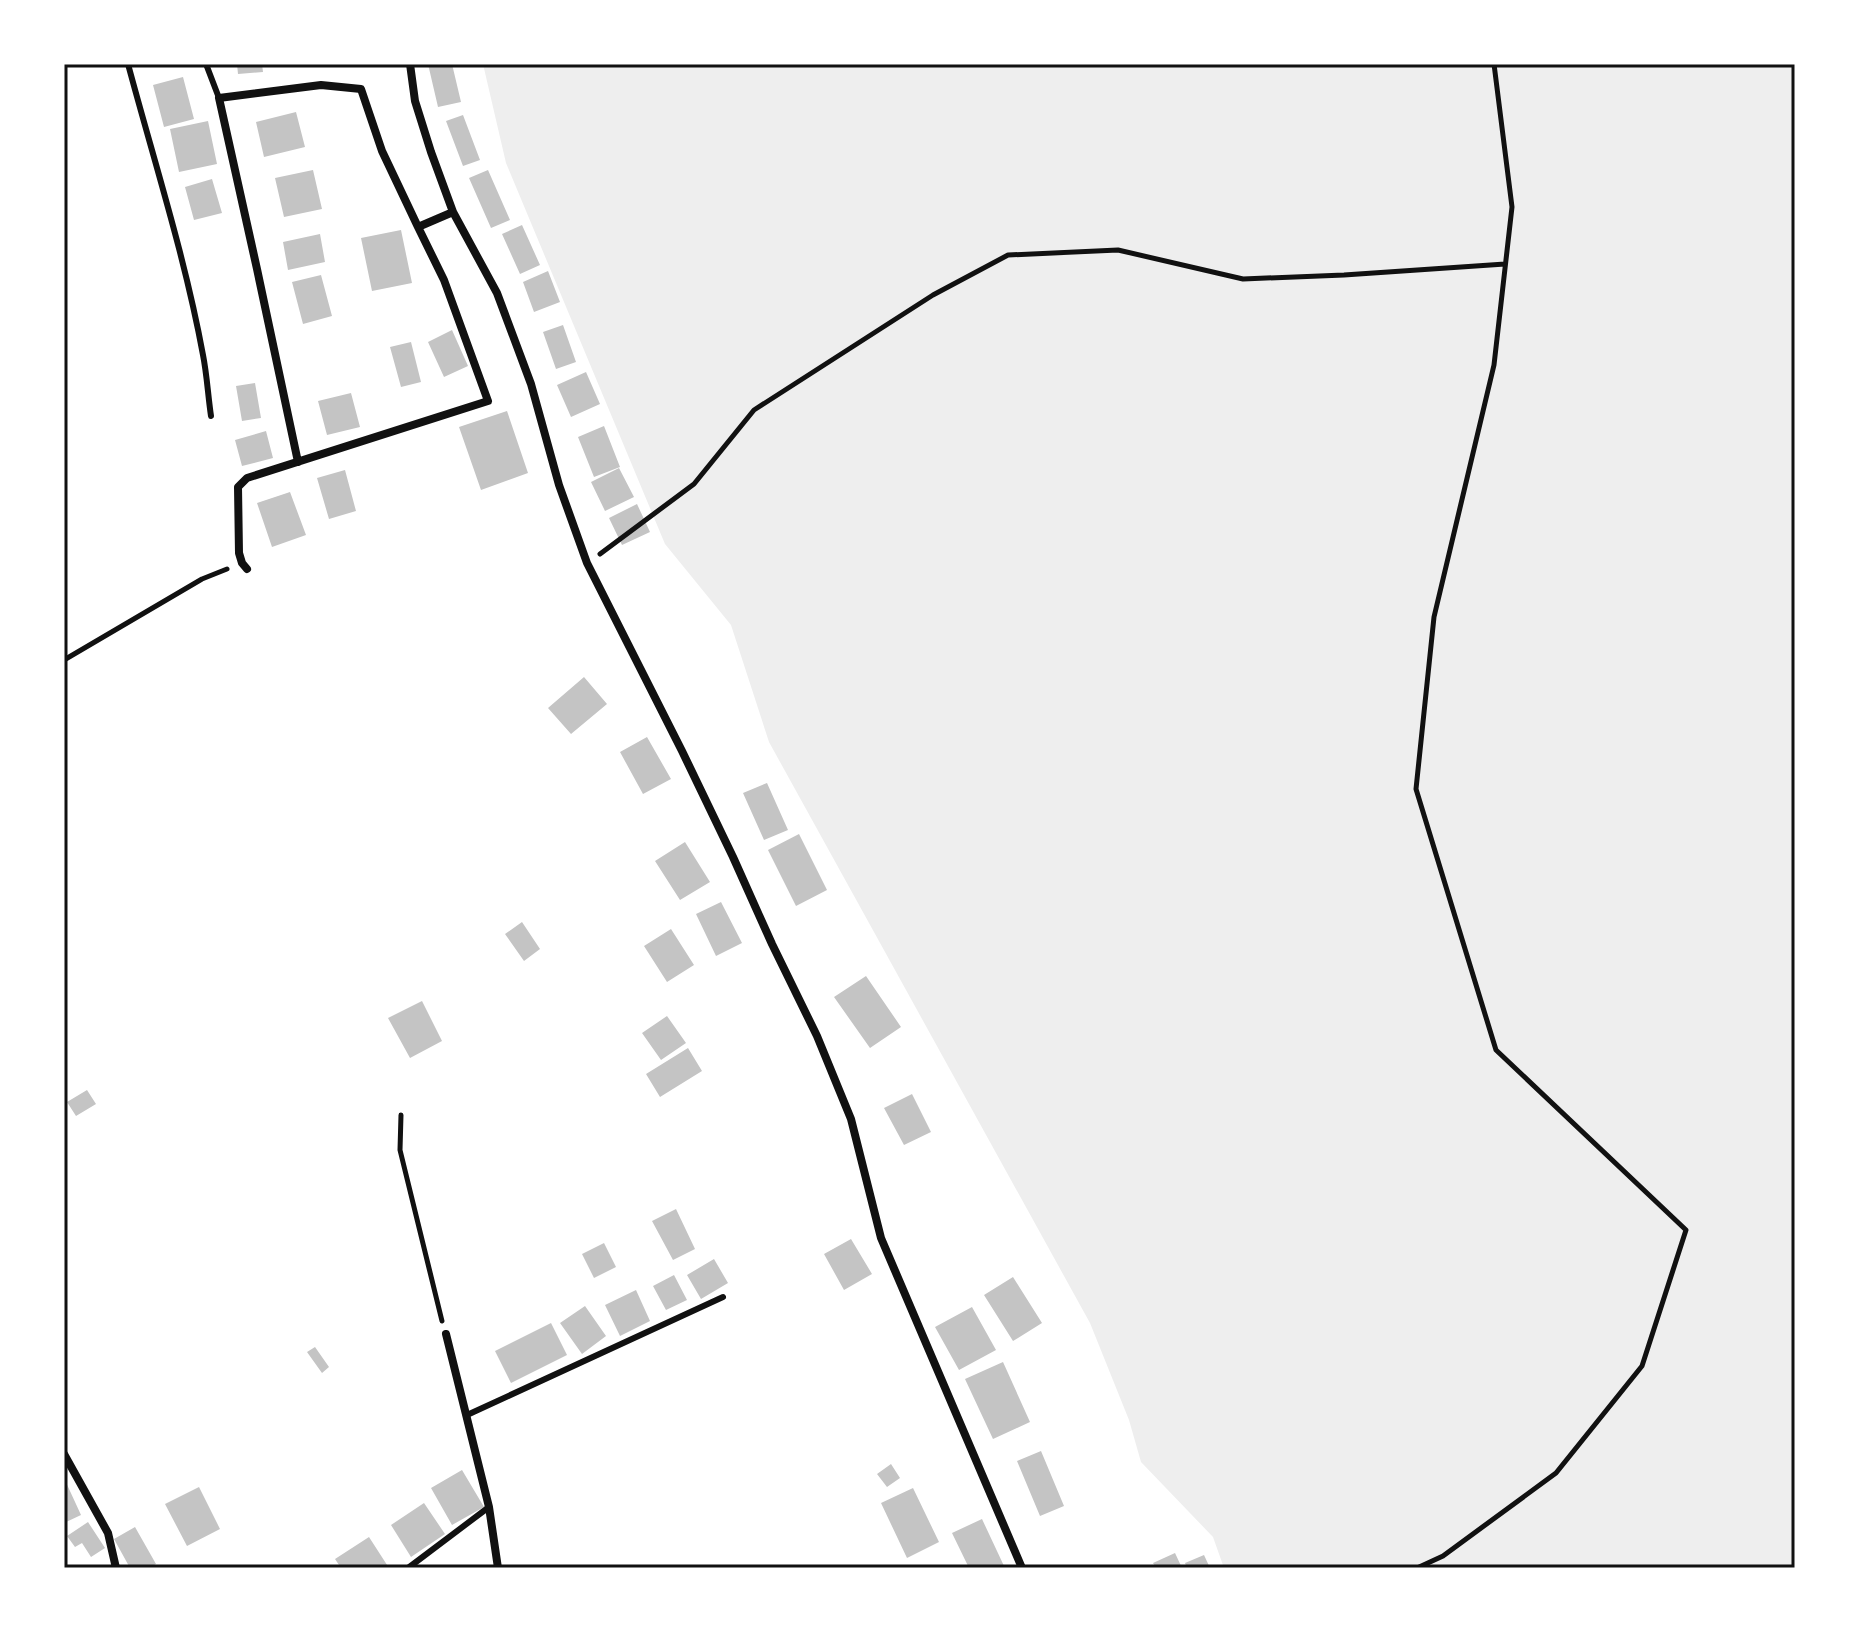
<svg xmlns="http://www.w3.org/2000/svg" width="1859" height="1632" font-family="Jost,sans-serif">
	<rect width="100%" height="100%" fill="#fff"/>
	<!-- green -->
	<path fill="#eee" d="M 483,64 L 1795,64 L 1795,1568 L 1224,1568 L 1213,1537 L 1141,1462 L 1129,1420 L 1090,1323 L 769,742 L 731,625 L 665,544 L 506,163 Z"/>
	<!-- building -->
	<path fill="#c4c4c4" d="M 237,64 L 262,64 L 263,72 L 238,74 Z
		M 428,64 L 452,64 L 461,102 L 438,107 Z
		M 183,77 L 194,119 L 164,127 L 153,85 Z
		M 296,112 L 305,147 L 264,157 L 256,122 Z
		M 463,115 L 480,160 L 463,166 L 446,121 Z
		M 208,121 L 217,164 L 179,172 L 170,129 Z
		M 313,170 L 322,209 L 284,217 L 275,178 Z
		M 488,170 L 510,220 L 491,228 L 469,178 Z
		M 212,179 L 222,213 L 194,220 L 185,187 Z
		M 522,225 L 540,265 L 520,274 L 502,234 Z
		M 401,230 L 412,283 L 372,291 L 361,238 Z
		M 320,234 L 325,262 L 288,270 L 283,242 Z
		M 548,271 L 560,302 L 534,312 L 523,282 Z
		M 321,275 L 332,316 L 303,324 L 292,282 Z
		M 563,325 L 576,362 L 556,369 L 543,332 Z
		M 452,330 L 468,366 L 444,377 L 428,342 Z
		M 411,342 L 421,382 L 401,387 L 390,347 Z
		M 586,372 L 600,404 L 571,417 L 557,385 Z
		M 255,383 L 261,418 L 242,421 L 236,386 Z
		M 351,393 L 360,427 L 327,435 L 318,401 Z
		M 507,411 L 528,473 L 481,490 L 459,427 Z
		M 604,426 L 620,467 L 594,477 L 578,437 Z
		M 266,431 L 273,458 L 242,466 L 235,440 Z
		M 619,468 L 634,497 L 605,511 L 591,482 Z
		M 345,470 L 356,511 L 329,519 L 317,478 Z
		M 290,492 L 306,535 L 272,547 L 257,503 Z
		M 637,504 L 650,532 L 622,545 L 609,518 Z
		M 584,677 L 607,704 L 571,734 L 548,708 Z
		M 647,737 L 671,779 L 643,794 L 620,752 Z
		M 767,783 L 788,830 L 764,840 L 743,793 Z
		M 799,834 L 827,890 L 796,906 L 768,850 Z
		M 685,842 L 710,882 L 680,900 L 655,861 Z
		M 721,902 L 742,943 L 716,956 L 696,914 Z
		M 522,922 L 540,949 L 524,961 L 505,934 Z
		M 671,929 L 694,965 L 667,982 L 644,946 Z
		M 866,976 L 901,1027 L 870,1048 L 834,997 Z
		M 422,1001 L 442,1041 L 410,1058 L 388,1018 Z
		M 667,1016 L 686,1043 L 661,1060 L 642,1033 Z
		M 688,1048 L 702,1071 L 660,1097 L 646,1074 Z
		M 87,1090 L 96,1104 L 76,1116 L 67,1102 Z
		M 912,1094 L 931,1132 L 904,1145 L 884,1108 Z
		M 676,1209 L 695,1249 L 673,1260 L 652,1221 Z
		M 851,1239 L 872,1274 L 844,1290 L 824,1254 Z
		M 604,1243 L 616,1267 L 594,1278 L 582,1254 Z
		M 714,1259 L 728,1283 L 701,1299 L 687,1275 Z
		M 674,1275 L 687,1300 L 666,1310 L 653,1286 Z
		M 1013,1277 L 1042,1323 L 1013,1341 L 984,1295 Z
		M 636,1290 L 650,1321 L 620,1336 L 605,1305 Z
		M 585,1306 L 606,1336 L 582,1354 L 560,1323 Z
		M 972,1307 L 996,1350 L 959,1370 L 935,1327 Z
		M 551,1323 L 567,1355 L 511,1383 L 495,1351 Z
		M 315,1347 L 329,1367 L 322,1373 L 307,1352 Z
		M 1003,1362 L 1030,1422 L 993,1439 L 965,1379 Z
		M 1041,1451 L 1064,1506 L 1040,1516 L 1017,1461 Z
		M 891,1464 L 900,1478 L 887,1487 L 877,1474 Z
		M 462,1470 L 484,1507 L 452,1525 L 431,1488 Z
		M 64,1478 L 81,1515 L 64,1523 Z
		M 199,1487 L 220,1529 L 187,1546 L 165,1504 Z
		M 913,1488 L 939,1542 L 907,1558 L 881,1503 Z
		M 424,1503 L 445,1534 L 411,1557 L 391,1525 Z
		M 982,1519 L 1004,1566 L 999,1568 L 969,1568 L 952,1533 Z
		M 88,1522 L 105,1548 L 91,1557 L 82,1543 L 75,1547 L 67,1536 Z
		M 135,1527 L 156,1564 L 149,1568 L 130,1568 L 114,1539 Z
		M 369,1537 L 389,1568 L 341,1568 L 335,1559 Z
		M 1175,1553 L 1182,1568 L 1156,1568 L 1153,1563 Z
		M 1204,1555 L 1210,1568 L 1187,1568 L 1185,1563 Z"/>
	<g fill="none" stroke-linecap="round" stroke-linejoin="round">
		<!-- path -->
		<path stroke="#111" stroke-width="5" d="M 600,554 L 694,484 L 754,410 L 933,295 L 1008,255 L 1118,250 L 1243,279 L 1344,275 L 1505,264
			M 64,660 L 202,579 L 227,569
			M 401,1115 L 400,1150 L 442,1321
			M 1417,1568 L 1443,1556 L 1556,1473 L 1642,1366 L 1686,1230 L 1496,1050 L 1416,789 L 1434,617 L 1494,365 L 1512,207 L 1494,64"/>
		<!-- service -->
		<path stroke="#111" stroke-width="6" d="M 128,64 C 154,161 185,257 203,355 C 207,375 208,396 211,416
			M 206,64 L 219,98
			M 467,1415 L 723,1297
			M 408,1568 L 489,1507"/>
		<!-- minor -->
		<path stroke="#111" stroke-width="8" d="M 410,64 L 415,101 L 431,152 L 453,212 L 497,293 L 531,384 L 559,485 L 587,563 L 682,751 L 733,857 L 772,944 L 817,1036 L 851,1119 L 881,1238 L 1022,1568
			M 298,462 L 257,269 L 219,98 L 321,85 L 361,89 L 382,151 L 418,227
			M 247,569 L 242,563 L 239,553 L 238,487 L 247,478 L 488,401 L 444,280 L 418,227 L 453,212
			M 446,1334 L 489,1507 L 498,1568
			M 64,1454 L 108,1533 L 116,1568"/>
	</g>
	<!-- border -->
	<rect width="1859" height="1632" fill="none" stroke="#ffffff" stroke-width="132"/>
	<rect x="66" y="66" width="1727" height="1500" fill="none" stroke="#111" stroke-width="3"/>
</svg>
